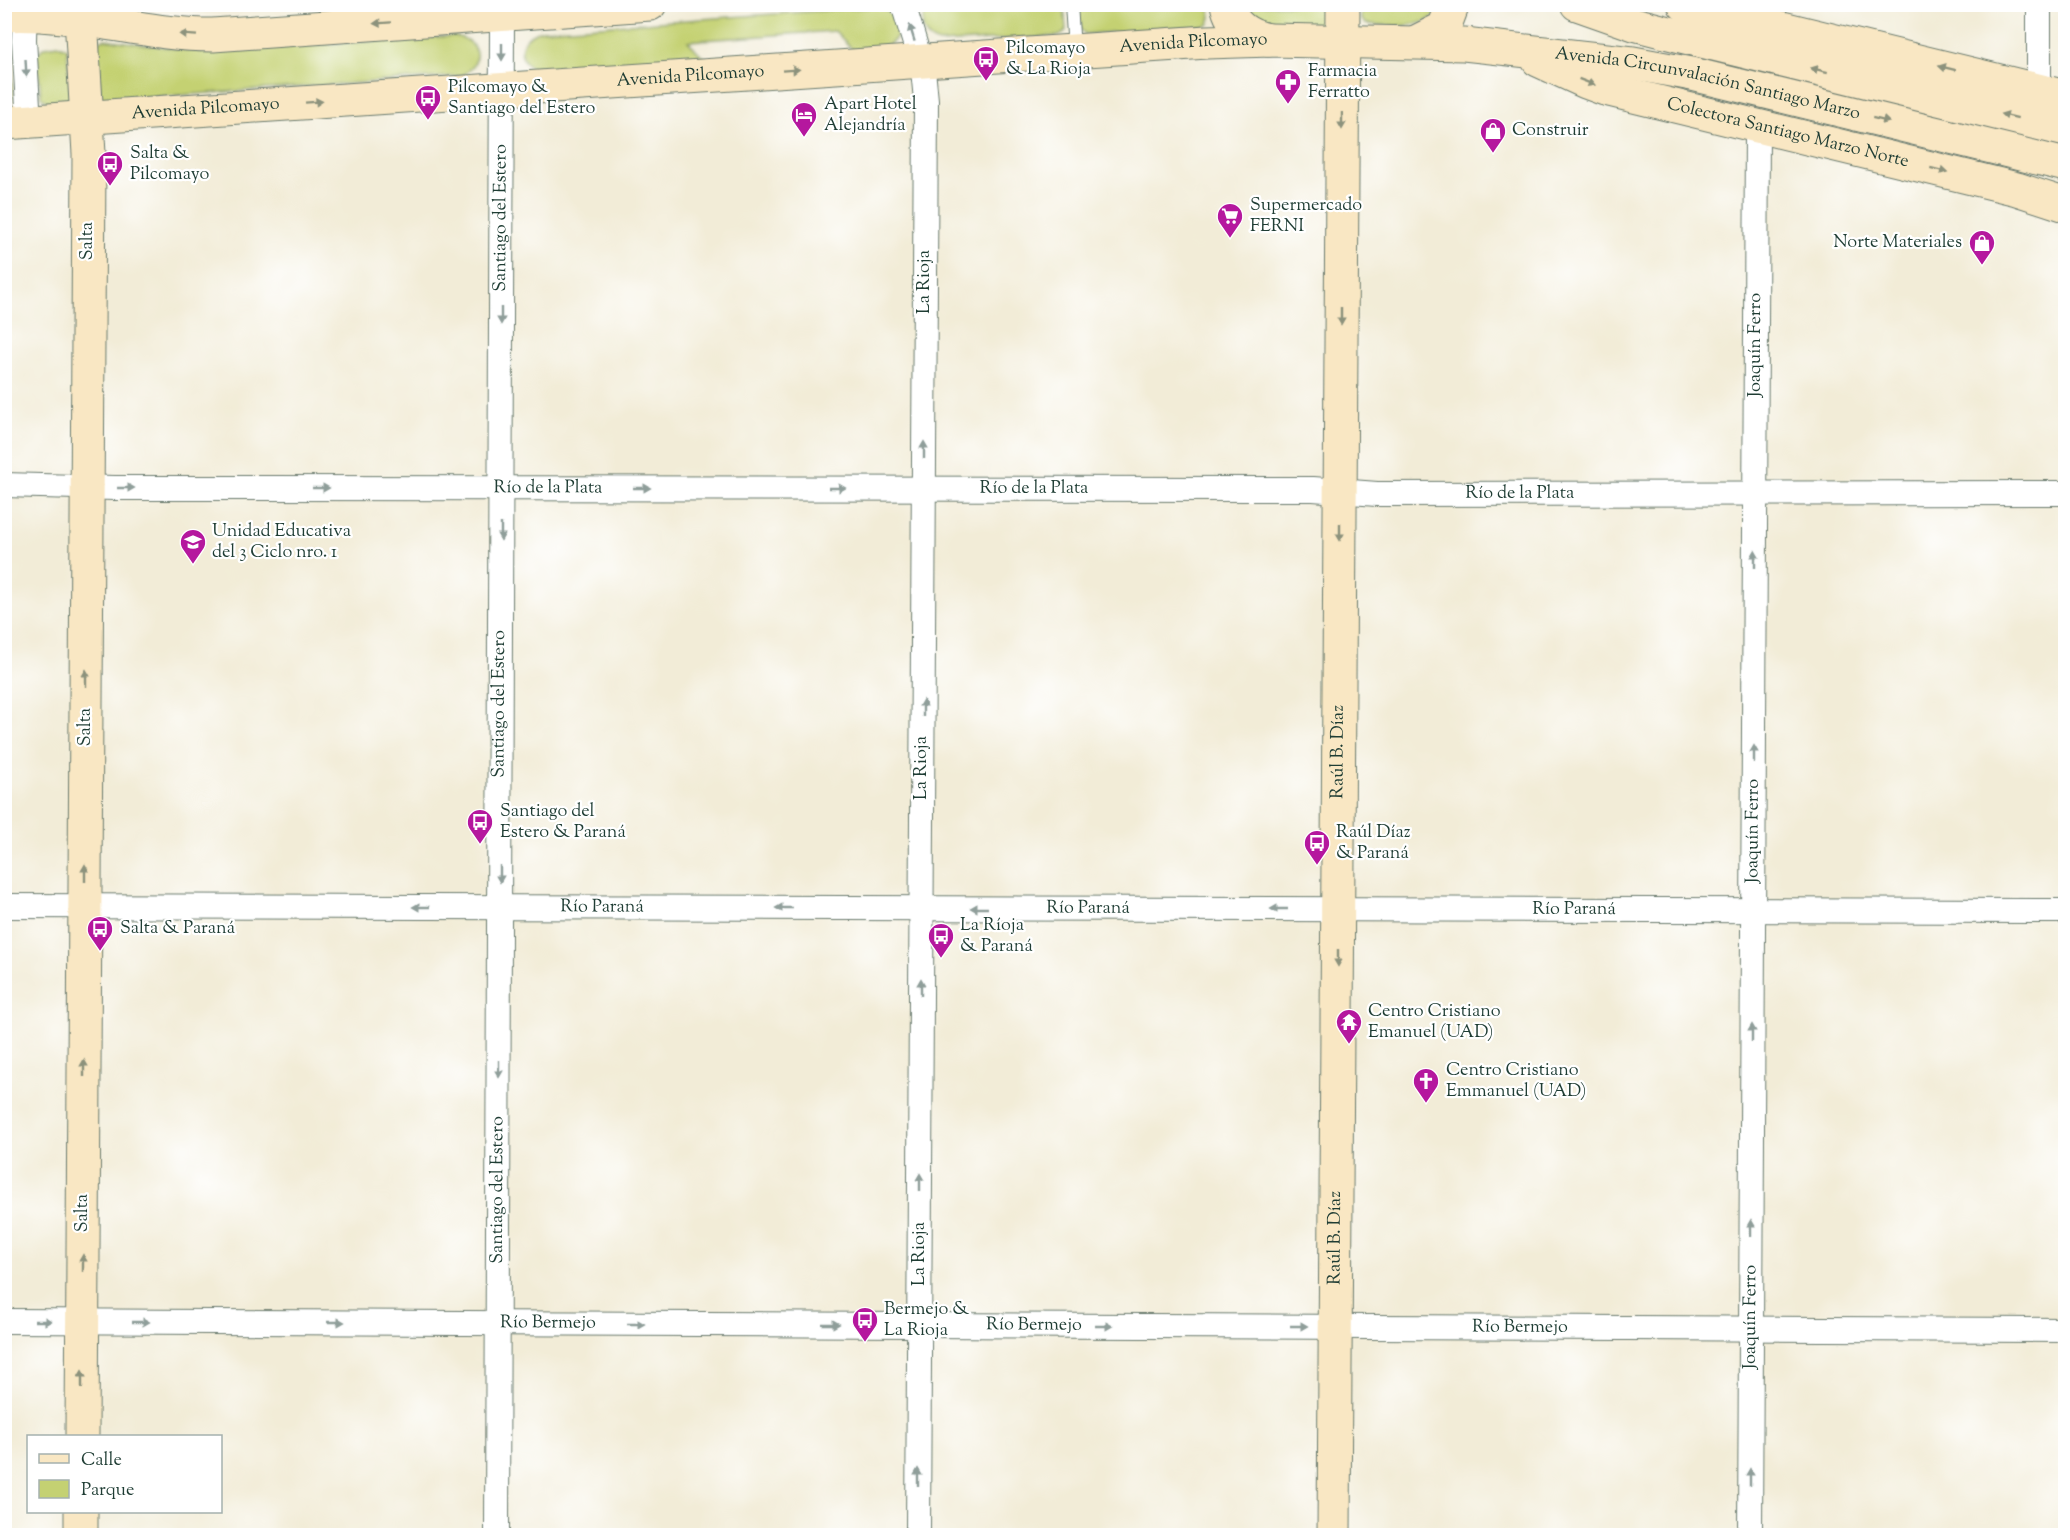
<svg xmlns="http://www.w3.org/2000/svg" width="2070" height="1540" font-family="'Sorts Mill Goudy',serif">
	<rect width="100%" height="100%" fill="#fff"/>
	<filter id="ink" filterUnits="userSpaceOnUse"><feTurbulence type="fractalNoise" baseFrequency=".0167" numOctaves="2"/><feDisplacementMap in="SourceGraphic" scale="12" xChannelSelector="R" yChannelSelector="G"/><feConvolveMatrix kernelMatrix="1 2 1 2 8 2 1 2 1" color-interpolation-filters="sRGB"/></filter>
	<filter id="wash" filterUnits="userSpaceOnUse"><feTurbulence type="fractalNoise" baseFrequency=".008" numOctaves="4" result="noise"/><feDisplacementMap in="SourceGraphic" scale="24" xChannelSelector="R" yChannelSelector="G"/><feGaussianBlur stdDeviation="1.35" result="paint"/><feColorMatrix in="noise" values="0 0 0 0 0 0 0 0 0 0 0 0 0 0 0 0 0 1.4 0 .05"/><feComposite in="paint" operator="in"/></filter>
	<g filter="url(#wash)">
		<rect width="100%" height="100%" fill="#f2ecd7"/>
		<!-- green -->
		<path fill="#c4d172" stroke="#728753" stroke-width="1.5" d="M 934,4 L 1064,5 L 1066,30 L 1063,34 L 1059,36 L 939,43 C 919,37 917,16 934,4 Z
			M 1078,5 L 1208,5 L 1211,17 L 1209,24 L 1204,26 L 1085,34 L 1080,29 Z
			M 1246,5 L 1325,5 C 1325,13 1327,22 1318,24 C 1293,24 1257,32 1246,5 Z
			M 1361,5 L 1443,5 C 1432,31 1390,26 1366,24 L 1361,19 Z
			M 877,7 C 897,11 908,34 887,46 C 878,51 863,49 853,50 L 835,31 L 688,41 L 706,60 L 538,71 C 514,63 517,35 542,30 Z
			M 4,34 L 9,38 L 13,95 L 10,104 L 5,106 Z
			M 455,36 C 480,40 484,65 461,76 L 106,100 L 100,97 L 98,42 L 104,39 L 202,52 Z
			M 58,45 L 67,48 L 71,98 L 63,102 L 48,103 L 41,97 L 37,54 L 44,47 Z"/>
	</g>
	<g filter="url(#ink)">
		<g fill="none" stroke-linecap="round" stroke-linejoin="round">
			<!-- lane casing -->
			<g stroke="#697a6d" stroke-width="14">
				<path id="lane" d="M 1071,4 L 1074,50"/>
			</g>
			<!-- street casing -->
			<g stroke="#697a6d" stroke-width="26">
				<g id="street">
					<path d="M 25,4 L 24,40 L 29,122"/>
					<path d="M 903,4 L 923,70 L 926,100 L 918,1536"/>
					<path d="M 2039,90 L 2039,4"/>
					<path id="s1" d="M 4,485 L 115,488 L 1313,489 L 1377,494 L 2066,493"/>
					<path id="s2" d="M 4,906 L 2066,911"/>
					<path id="s3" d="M 4,1321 L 2066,1330"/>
					<path id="s4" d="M 497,1536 L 502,15"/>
					<path id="s5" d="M 1750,1536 L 1757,126"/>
				</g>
			</g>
			<!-- secondary casing -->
			<g stroke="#697a6d" stroke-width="35">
				<g id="secondary">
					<path d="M 1227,4 C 1231,26 1248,36 1268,40"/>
					<path d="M 1577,4 L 1634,24 L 1681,36 L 2066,130"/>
					<path d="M 1684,4 L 2066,97"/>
					<path d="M 4,15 C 76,11 142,35 213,35 L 650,4"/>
					<path d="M 81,18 L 89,154 L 82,1436"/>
					<path d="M 1416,42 L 1444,28 L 1453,4"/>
					<path id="s6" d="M 1538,60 L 1586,82 L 1605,89 L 2017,189 L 2066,205"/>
					<path id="s7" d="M 4,123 L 1207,42 L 1271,40 L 1464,44 L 1633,63 L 1692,74 L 2066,165"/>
					<path d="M 81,1536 L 81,1512"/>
					<path id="s8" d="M 1334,1536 L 1343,4"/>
				</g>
			</g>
			<!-- lane -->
			<use href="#lane" stroke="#fff" stroke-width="12"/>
			<!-- street -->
			<use href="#street" stroke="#fff" stroke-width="24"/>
			<!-- secondary -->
			<use href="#secondary" stroke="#f9e7c3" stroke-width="33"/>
		</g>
		<!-- one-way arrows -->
		<defs><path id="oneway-solid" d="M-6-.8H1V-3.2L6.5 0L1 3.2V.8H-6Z" transform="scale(1.5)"/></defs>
		<g fill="#8c927c">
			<use href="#oneway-solid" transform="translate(382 23) rotate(176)"/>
			<use href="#oneway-solid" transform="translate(188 35) rotate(-176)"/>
			<use href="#oneway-solid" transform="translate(1947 68) rotate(-166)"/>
			<use href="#oneway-solid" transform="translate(791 70) rotate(-4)"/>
			<use href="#oneway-solid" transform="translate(1819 70) rotate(-166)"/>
			<use href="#oneway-solid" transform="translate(1587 82) rotate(21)"/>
			<use href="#oneway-solid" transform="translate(314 102) rotate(-4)"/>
			<use href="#oneway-solid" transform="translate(2009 116) rotate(-166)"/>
			<use href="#oneway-solid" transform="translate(1881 120) rotate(14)"/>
			<use href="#oneway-solid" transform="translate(1342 121) rotate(90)"/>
			<use href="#oneway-solid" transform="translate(1939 170) rotate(14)"/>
			<use href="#oneway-solid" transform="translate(1341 316) rotate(90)"/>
			<use href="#oneway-solid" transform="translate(1340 532) rotate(90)"/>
			<use href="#oneway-solid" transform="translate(86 678) rotate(-90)"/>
			<use href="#oneway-solid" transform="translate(85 873) rotate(-90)"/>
			<use href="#oneway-solid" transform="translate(1338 958) rotate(90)"/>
			<use href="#oneway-solid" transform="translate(84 1068) rotate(-90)"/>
			<use href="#oneway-solid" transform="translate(83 1263) rotate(-90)"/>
			<use href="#oneway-solid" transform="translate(82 1379) rotate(-90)"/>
		</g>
		<g fill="#8f9e9a">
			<use href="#oneway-solid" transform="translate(912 33) rotate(-107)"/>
			<use href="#oneway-solid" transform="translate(502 52) rotate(90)"/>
			<use href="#oneway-solid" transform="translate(26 68) rotate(87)"/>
			<use href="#oneway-solid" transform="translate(501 316) rotate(90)"/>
			<use href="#oneway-solid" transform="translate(924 450) rotate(-90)"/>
			<use href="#oneway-solid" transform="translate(126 488)"/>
			<use href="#oneway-solid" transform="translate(321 488)"/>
			<use href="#oneway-solid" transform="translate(642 488)"/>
			<use href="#oneway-solid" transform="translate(837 488)"/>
			<use href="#oneway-solid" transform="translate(501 532) rotate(90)"/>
			<use href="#oneway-solid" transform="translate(1755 559) rotate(-90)"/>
			<use href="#oneway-solid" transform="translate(923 708) rotate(-90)"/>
			<use href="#oneway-solid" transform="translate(1754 754) rotate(-90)"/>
			<use href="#oneway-solid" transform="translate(500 874) rotate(90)"/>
			<use href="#oneway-solid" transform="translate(421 907) rotate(-180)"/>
			<use href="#oneway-solid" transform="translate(784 908) rotate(-180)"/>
			<use href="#oneway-solid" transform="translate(979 908) rotate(-180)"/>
			<use href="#oneway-solid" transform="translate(1279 909) rotate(-180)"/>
			<use href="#oneway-solid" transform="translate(921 987) rotate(-90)"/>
			<use href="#oneway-solid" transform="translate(1752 1033) rotate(-90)"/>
			<use href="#oneway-solid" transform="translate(499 1069) rotate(90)"/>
			<use href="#oneway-solid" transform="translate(920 1182) rotate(-90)"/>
			<use href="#oneway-solid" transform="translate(1751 1228) rotate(-90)"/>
			<use href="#oneway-solid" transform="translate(43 1321)"/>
			<use href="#oneway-solid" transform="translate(141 1322)"/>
			<use href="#oneway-solid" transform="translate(336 1322)"/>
			<use href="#oneway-solid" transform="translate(636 1324)"/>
			<use href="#oneway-solid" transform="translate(831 1324)"/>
			<use href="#oneway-solid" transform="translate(1104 1326)"/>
			<use href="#oneway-solid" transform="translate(1299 1326)"/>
			<use href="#oneway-solid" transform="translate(918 1477) rotate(-90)"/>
			<use href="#oneway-solid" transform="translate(1750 1477) rotate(-90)"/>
		</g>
	</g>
	<!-- icons -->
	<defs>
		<g id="bus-pin" transform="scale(1.35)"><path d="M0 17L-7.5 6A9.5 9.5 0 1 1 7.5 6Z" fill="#b5179e" stroke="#fff"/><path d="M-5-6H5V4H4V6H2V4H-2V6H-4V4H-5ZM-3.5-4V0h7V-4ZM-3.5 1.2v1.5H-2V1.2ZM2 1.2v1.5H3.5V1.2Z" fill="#fff"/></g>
		<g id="pharmacy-pin" transform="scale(1.35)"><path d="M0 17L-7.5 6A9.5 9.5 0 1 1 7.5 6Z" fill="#b5179e" stroke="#fff"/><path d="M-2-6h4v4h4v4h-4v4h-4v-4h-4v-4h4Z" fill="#fff"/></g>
		<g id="hotel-pin" transform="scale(1.35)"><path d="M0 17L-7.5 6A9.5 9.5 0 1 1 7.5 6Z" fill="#b5179e" stroke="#fff"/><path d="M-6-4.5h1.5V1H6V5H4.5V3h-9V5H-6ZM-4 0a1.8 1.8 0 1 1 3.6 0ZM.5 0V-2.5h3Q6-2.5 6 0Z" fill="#fff"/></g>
		<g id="shop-pin" transform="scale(1.35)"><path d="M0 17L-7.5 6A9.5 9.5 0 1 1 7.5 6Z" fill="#b5179e" stroke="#fff"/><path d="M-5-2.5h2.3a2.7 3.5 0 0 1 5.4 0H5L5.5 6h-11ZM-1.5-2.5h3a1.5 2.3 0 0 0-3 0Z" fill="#fff"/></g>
		<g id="supermarket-pin" transform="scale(1.35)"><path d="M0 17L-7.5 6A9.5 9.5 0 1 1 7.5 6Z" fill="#b5179e" stroke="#fff"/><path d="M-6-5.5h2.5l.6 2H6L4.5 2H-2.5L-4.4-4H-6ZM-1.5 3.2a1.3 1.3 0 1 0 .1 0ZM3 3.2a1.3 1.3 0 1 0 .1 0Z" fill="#fff"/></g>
		<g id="school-pin" transform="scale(1.35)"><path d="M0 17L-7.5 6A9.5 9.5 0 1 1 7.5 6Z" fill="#b5179e" stroke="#fff"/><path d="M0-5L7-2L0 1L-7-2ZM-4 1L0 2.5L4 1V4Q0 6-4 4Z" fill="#fff"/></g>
		<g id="temple-pin" transform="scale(1.35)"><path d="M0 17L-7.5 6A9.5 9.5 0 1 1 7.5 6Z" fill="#b5179e" stroke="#fff"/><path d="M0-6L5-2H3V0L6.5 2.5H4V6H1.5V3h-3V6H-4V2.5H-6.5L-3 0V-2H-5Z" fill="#fff"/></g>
		<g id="church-pin" transform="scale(1.35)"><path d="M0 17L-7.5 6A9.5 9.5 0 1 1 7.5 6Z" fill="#b5179e" stroke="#fff"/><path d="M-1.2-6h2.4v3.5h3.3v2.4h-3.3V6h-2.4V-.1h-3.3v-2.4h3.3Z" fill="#fff"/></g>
	</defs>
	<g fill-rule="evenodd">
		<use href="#bus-pin" x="986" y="59"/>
		<use href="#pharmacy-pin" x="1288" y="82"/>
		<use href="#bus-pin" x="428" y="98"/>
		<use href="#hotel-pin" x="804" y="115"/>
		<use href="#shop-pin" x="1493" y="131"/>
		<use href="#bus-pin" x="110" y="164"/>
		<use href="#supermarket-pin" x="1230" y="216"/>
		<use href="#shop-pin" x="1982" y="243"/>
		<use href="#school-pin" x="193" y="542"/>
		<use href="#bus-pin" x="480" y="822"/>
		<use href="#bus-pin" x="1317" y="843"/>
		<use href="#bus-pin" x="100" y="929"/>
		<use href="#bus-pin" x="941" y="936"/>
		<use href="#temple-pin" x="1349" y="1022"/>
		<use href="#church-pin" x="1426" y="1081"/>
		<use href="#bus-pin" x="865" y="1320"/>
	</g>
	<g text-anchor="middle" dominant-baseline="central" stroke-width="4.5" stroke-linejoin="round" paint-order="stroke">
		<!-- street labels -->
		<g font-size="18" fill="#1f3d34" stroke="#fff">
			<text stroke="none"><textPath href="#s7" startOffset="1192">Avenida Pilcomayo</textPath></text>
			<text stroke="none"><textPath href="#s7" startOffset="688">Avenida Pilcomayo</textPath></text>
			<text stroke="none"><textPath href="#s7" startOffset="1710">Avenida Circunvalación Santiago Marzo</textPath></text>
			<text stroke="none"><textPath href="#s7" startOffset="202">Avenida Pilcomayo</textPath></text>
			<text stroke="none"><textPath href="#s6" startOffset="261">Colectora Santiago Marzo Norte</textPath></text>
			<text stroke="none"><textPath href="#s4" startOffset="1318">Santiago del Estero</textPath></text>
			<text transform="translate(88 241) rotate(-90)">Salta</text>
			<text transform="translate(925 282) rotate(-90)">La Rioja</text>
			<text stroke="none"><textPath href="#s5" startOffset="1191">Joaquín Ferro</textPath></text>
			<text stroke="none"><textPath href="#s1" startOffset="544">Río de la Plata</textPath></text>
			<text stroke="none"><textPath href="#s1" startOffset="1030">Río de la Plata</textPath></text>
			<text stroke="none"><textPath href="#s1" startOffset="1516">Río de la Plata</textPath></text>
			<text stroke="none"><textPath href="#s4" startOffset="832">Santiago del Estero</textPath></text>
			<text transform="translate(86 727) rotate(-90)">Salta</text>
			<text stroke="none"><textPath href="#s8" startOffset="784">Raúl B. Díaz</textPath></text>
			<text transform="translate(922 768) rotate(-90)">La Rioja</text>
			<text stroke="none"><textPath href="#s5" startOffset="705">Joaquín Ferro</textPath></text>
			<text stroke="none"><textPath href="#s2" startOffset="598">Río Paraná</textPath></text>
			<text stroke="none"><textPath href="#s2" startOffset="1084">Río Paraná</textPath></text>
			<text stroke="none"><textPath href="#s2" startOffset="1570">Río Paraná</textPath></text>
			<text stroke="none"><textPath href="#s4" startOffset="346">Santiago del Estero</textPath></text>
			<text transform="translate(83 1213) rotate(-90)">Salta</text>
			<text stroke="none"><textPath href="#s8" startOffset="298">Raúl B. Díaz</textPath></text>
			<text transform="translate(920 1254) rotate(-90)">La Rioja</text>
			<text stroke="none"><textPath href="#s5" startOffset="219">Joaquín Ferro</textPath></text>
			<text stroke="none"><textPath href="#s3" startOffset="544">Río Bermejo</textPath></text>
			<text stroke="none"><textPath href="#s3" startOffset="1030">Río Bermejo</textPath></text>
			<text stroke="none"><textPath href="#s3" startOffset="1516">Río Bermejo</textPath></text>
		</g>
		<!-- poi labels -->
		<g font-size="18" fill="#1f3d34" stroke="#fff" text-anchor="start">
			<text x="1006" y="49">Pilcomayo<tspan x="1006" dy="21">&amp; La Rioja</tspan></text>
			<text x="1308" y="72">Farmacia<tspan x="1308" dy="21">Ferratto</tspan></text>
			<text x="448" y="88">Pilcomayo &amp;<tspan x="448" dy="21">Santiago del Estero</tspan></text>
			<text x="824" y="105">Apart Hotel<tspan x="824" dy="21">Alejandría</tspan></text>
			<text x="1512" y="131">Construir</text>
			<text x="130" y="154">Salta &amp;<tspan x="130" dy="21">Pilcomayo</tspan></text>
			<text x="1250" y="206">Supermercado<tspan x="1250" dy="21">FERNI</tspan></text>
			<text x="1962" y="243" text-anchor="end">Norte Materiales</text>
			<text x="212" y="532">Unidad Educativa<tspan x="212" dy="21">del 3 Ciclo nro. 1</tspan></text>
			<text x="500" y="812">Santiago del<tspan x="500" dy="21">Estero &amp; Paraná</tspan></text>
			<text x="1336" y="833">Raúl Díaz<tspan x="1336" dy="21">&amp; Paraná</tspan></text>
			<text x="960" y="926">La Ríoja<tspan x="960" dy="21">&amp; Paraná</tspan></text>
			<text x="120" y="929">Salta &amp; Paraná</text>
			<text x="1368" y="1012">Centro Cristiano<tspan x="1368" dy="21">Emanuel (UAD)</tspan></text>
			<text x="1446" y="1071">Centro Cristiano<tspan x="1446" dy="21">Emmanuel (UAD)</tspan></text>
			<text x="884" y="1310">Bermejo &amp;<tspan x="884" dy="21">La Rioja</tspan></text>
		</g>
	</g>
	<!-- margin -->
	<rect width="2070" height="1540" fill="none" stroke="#fff" stroke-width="24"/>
	<!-- legend -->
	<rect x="27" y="1435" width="195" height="78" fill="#ffffff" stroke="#a5b1ae" stroke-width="1.5"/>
	<rect x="39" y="1454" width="30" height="9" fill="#f9e7c3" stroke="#a5b1ae" stroke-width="1.5"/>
	<text x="81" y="1465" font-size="18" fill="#1f3d34">Calle</text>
	<rect x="39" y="1480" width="30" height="18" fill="#c4d172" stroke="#a5b1ae" stroke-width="1.5"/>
	<text x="81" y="1495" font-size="18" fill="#1f3d34">Parque</text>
</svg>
